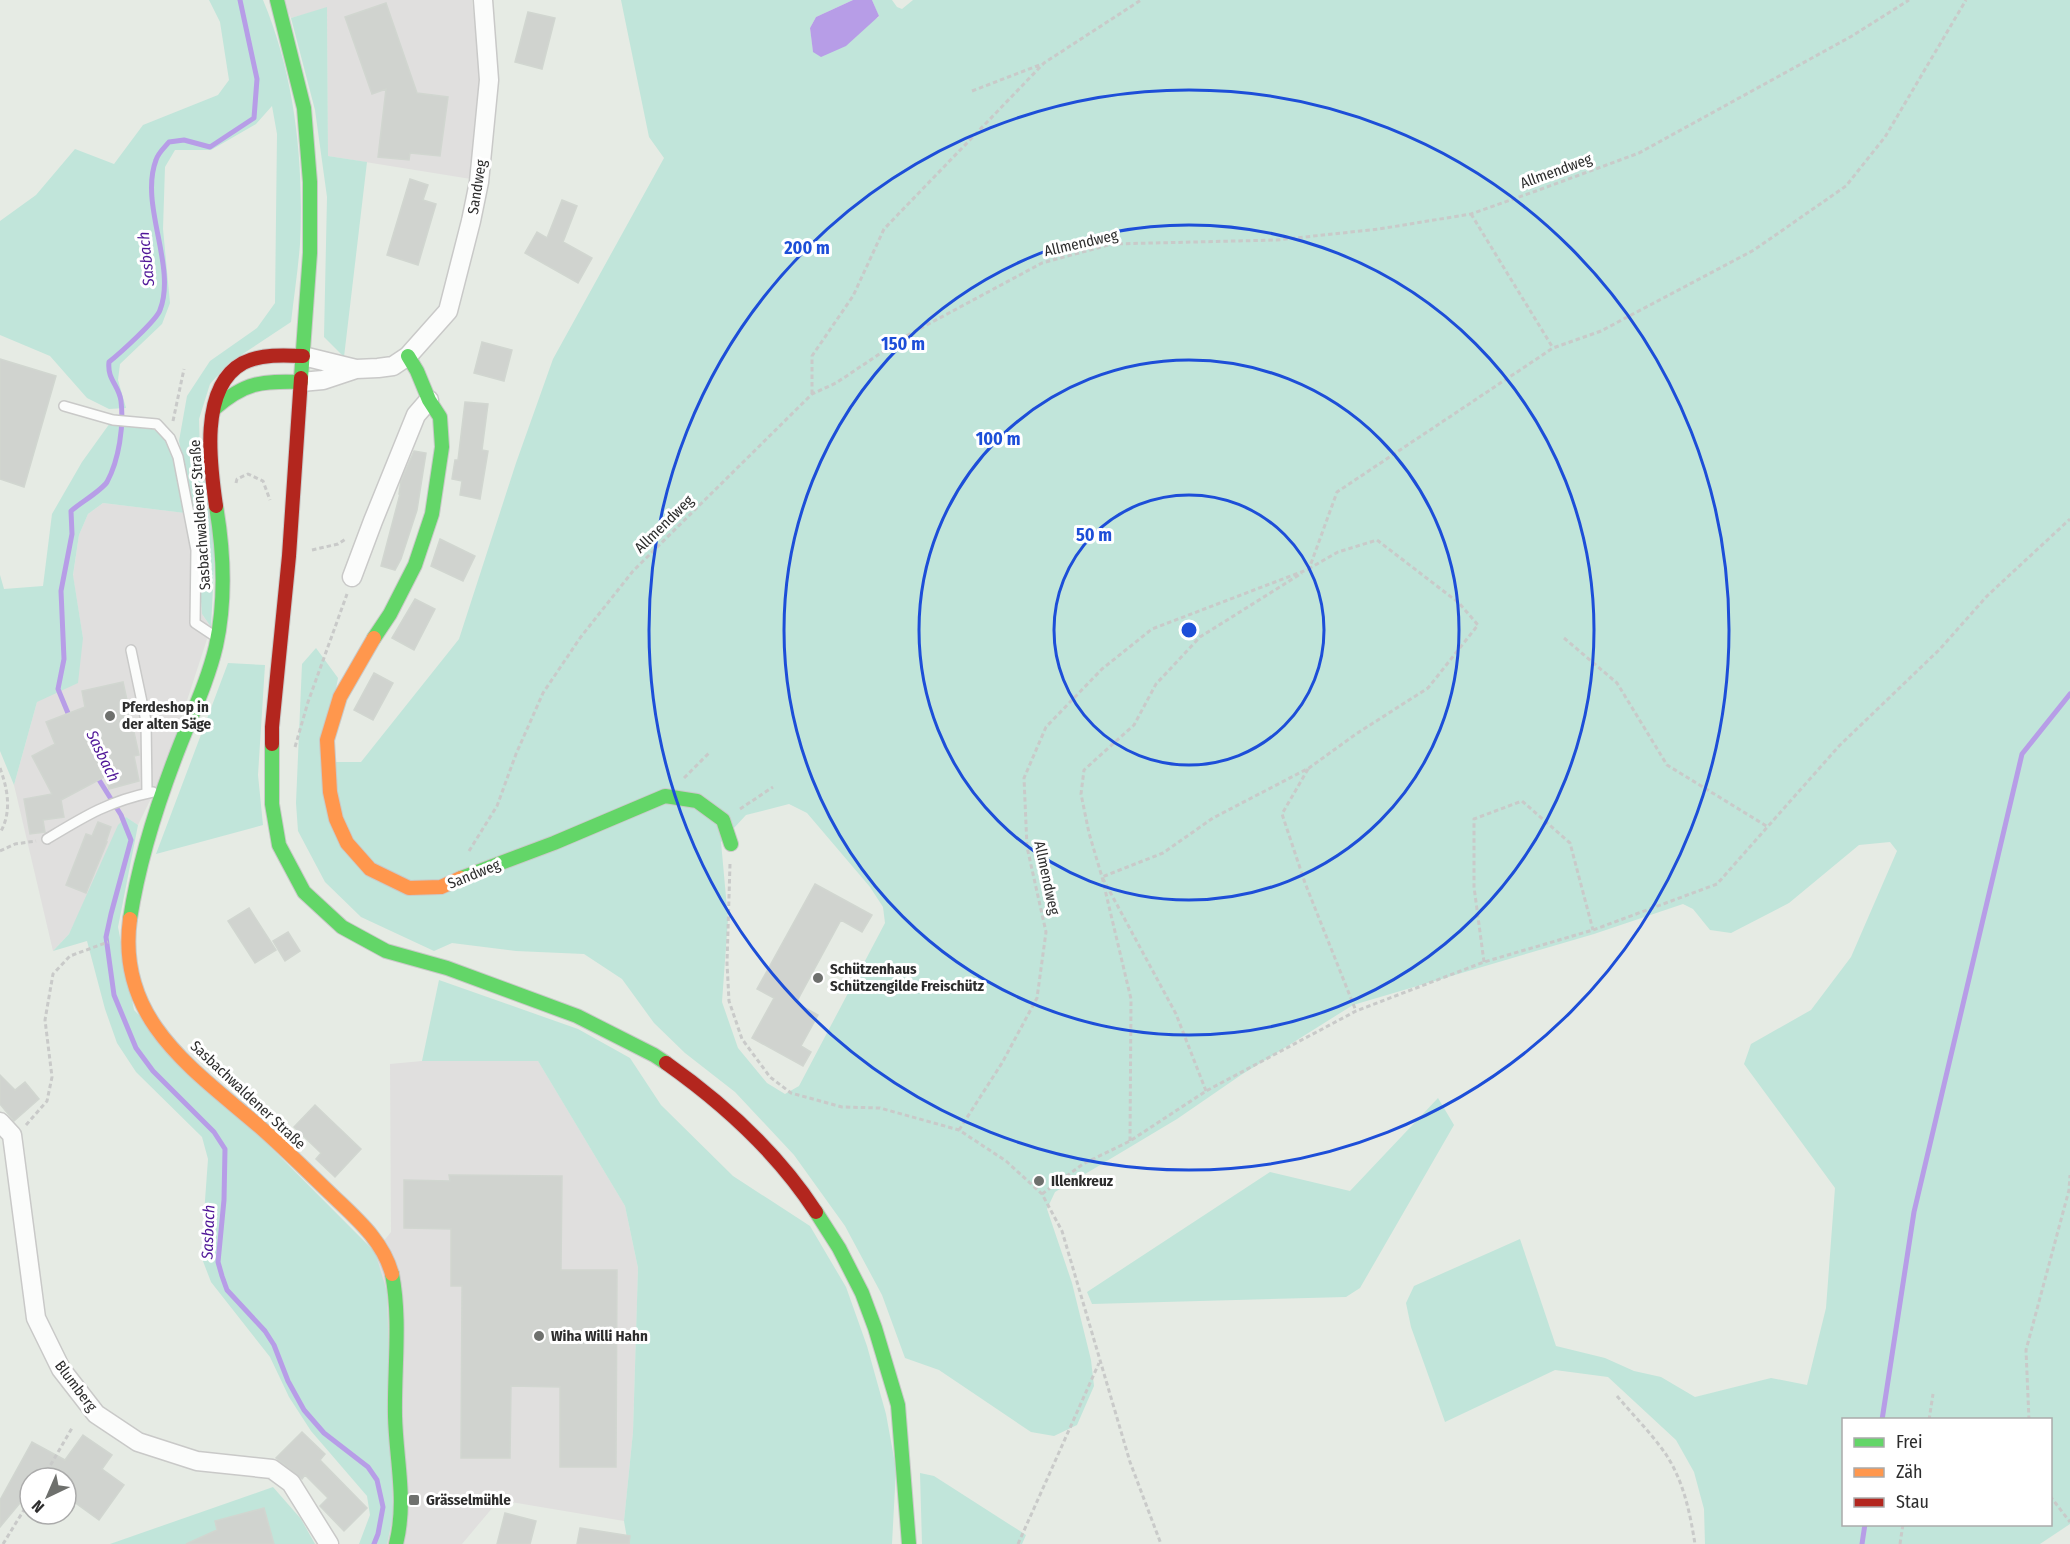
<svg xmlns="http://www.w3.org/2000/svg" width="2070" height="1544" font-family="'Fira Sans Condensed',sans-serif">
	<rect width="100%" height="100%" fill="#e6ebe4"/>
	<!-- industrial -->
	<path fill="#e0dfde" d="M 283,0 L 472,0 L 481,80 L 471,179 L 328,156 L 327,8 L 291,18 Z
		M 103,503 L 194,514 L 202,614 L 211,627 L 163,774 L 138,825 L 126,817 L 69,934 L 53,951 L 14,785 L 37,702 L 83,638 L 73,576 L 79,535 L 88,514 Z
		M 422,1061 L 538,1061 L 625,1206 L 638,1268 L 633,1432 L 624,1521 L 499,1500 L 462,1544 L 387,1544 L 375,1252 L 391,1232 L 390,1064 Z"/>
	<!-- green -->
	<path fill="#c1e5da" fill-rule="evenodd" d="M 209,0 L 263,0 C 295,76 304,162 300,244 C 298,270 294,296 291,322 L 229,363 L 210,384 L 199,419 L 200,454 L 215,548 L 211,627 L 202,614 L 194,514 L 179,441 L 187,396 L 210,361 L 257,328 L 275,303 L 277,134 L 272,106 L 256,124 L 211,150 L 175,150 L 165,167 L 163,229 L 170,303 L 162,324 L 120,364 L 118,380 L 126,408 L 109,409 L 87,398 L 50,356 L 0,335 L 0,221 L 36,195 L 75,149 L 114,164 L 143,125 L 218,95 L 229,80 L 220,22 Z
		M 621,0 L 853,0 L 816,17 L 810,28 L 813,51 L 879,17 L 872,0 L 892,0 L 897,7 L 902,9 L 913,0 L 2070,0 L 2070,1524 L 2040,1544 L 1705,1544 L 1704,1509 L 1694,1472 L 1676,1440 L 1608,1377 L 1555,1370 L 1445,1422 L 1411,1327 L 1406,1303 L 1414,1286 L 1520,1239 L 1556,1346 L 1605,1358 L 1634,1371 L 1661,1377 L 1695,1397 L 1771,1378 L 1807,1385 L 1826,1308 L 1835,1188 L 1744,1064 L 1751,1044 L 1811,1010 L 1851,957 L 1897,851 L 1890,842 L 1859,845 L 1789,903 L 1731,933 L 1710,930 L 1693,909 L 1683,904 L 1594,934 L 1353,1005 L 1241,1075 L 1177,1119 L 1055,1192 L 1047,1209 L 1072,1283 L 1091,1360 L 1094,1386 L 1077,1425 L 1054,1436 L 1031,1432 L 939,1370 L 905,1358 L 882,1295 L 845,1226 L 794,1155 L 735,1092 L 685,1053 L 654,1023 L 622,979 L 584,954 L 516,951 L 452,943 L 434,951 L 361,917 L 325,882 L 298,831 L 296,803 L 302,664 L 316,648 L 338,678 L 322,762 L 361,762 L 459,639 L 516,463 L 553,359 L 664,158 L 649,137 ZM 789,804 L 807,813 L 870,887 L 883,907 L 885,923 L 799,1086 L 785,1094 L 767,1083 L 738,1048 L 722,1002 L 728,919 L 721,842 L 746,815 ZM 1844,1420 L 2050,1420 L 2050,1524 L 1844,1524 Z
		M 327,7 L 328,156 L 367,162 L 344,357 L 324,337 L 327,197 L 315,110 L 291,18 Z
		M 110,423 L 152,428 L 170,443 L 185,513 L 103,503 L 88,514 L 79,535 L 73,575 L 83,638 L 78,683 L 37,702 L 14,785 L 0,751 L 0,575 L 4,589 L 43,586 L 52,514 L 82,462 Z
		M 228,663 L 265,665 L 258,775 L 263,825 L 156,854 Z
		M 126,817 L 138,825 L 118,927 L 134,1010 L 375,1252 L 387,1292 L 393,1516 L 387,1544 L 359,1544 L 370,1515 L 367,1496 L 311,1431 L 289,1397 L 270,1357 L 211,1282 L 201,1256 L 208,1159 L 202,1137 L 136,1072 L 117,1043 L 105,1009 L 87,941 L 53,951 L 69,934 L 118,825 Z
		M 439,980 L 578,1029 L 630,1058 L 661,1105 L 733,1176 L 810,1226 L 846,1287 L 867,1346 L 886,1414 L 896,1469 L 892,1544 L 628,1544 L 624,1521 L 633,1432 L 638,1268 L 625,1206 L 538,1061 L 422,1061 Z
		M 1438,1098 L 1454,1125 L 1360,1288 L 1346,1297 L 1092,1304 L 1087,1292 L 1270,1172 L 1350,1191 Z
		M 920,1473 L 934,1476 L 1026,1535 L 1022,1544 L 922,1544 Z
		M 273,1487 L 301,1519 L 315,1544 L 110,1544 Z"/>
	<!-- water -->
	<path fill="#b79de7" d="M 853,0 L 872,0 L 879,16 L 846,46 L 821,57 L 813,52 L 810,28 L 816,17 Z"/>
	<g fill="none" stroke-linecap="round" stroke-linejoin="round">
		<!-- stream -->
		<path stroke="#b79de7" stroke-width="5" d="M 70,718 L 58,689 L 64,659 L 61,591 L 72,534 L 71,511 C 80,503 101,491 107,482 C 119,460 124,426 121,401 C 119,385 107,380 109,362 C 119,354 157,320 160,310 C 177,266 139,205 156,160 C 158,153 165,147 169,142 L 184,140 L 210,147 L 254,118 L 257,79 L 240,0
			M 96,775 L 121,815 L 131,840 L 111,914 L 106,937 L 114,995 L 136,1048 L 153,1071 L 214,1132 L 225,1149 L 224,1200 L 218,1262 L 222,1276 L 227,1290 L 265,1331 L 274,1345 L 288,1381 L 304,1410 L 324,1433 L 368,1467 L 377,1480 L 383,1507 L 378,1534 L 374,1544
			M 1882,1420 L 1914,1212 L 2022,754 L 2070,694
			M 1862,1544 L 1865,1524"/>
	</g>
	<!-- building -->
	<path fill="#d0d3cf" stroke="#d1d6d0" stroke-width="1.5" d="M 386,3 L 417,93 L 448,97 L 440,156 L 410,153 L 409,160 L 378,157 L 386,89 L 372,94 L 345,17 Z
		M 528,12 L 555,18 L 542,69 L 515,62 Z
		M 410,179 L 428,185 L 423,200 L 436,204 L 418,265 L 387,255 Z
		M 562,200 L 577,206 L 563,242 L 592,258 L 578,283 L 525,253 L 537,232 L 547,238 Z
		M 482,342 L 512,350 L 504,381 L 474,373 Z
		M 0,359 L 56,376 L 24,487 L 0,479 Z
		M 465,402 L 488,404 L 482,450 L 488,451 L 480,499 L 460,495 L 462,481 L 452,479 L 455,460 L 458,460 Z
		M 414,451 L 426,453 L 417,510 L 401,559 L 395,570 L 381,566 L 400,494 L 399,494 L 401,481 Z
		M 440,539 L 475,556 L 463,581 L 431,566 Z
		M 415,599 L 435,609 L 414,650 L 392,638 Z
		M 374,673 L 393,683 L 373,720 L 354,710 Z
		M 123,682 L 139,755 L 134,756 L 139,781 L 109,789 L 106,776 L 61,800 L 64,817 L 43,820 L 45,832 L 30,834 L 24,799 L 52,794 L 32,756 L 55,744 L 46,722 L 85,707 L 82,691 Z
		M 98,822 L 111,827 L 106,842 L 107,842 L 86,893 L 66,885 L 86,834 L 92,836 Z
		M 815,884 L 872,915 L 862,932 L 841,920 L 796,1003 L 818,1015 L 801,1046 L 811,1052 L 803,1066 L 752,1038 L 774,998 L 757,989 Z
		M 249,908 L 276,950 L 255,963 L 228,921 Z
		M 288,932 L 300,951 L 285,961 L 273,941 Z
		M 0,1075 L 15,1090 L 25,1082 L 39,1099 L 14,1121 L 0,1104 Z
		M 315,1105 L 361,1149 L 335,1177 L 316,1159 L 321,1153 L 294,1127 Z
		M 449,1175 L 562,1176 L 561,1270 L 617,1270 L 616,1467 L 560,1467 L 560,1387 L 511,1386 L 510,1458 L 461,1458 L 462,1286 L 451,1286 L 451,1229 L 404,1228 L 404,1180 L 450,1181 Z
		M 302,1432 L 325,1454 L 320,1460 L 367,1508 L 344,1531 L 320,1506 L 328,1498 L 305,1475 L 302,1479 L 276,1458 Z
		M 83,1435 L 112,1455 L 102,1469 L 124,1485 L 99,1520 L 66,1496 L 66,1478 L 30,1478 L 30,1491 L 0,1527 L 0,1500 L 32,1442 L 65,1460 Z
		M 264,1508 L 274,1544 L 186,1544 L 217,1530 L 215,1521 Z
		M 505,1513 L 536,1521 L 530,1544 L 497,1544 Z
		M 580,1528 L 630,1536 L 629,1544 L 577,1544 Z"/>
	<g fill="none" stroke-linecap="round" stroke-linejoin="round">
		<!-- lane casing -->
		<g stroke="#c9c9c8" stroke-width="12">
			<path id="lane" d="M 64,406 L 113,420 L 157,424 L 170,438 L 178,457 L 196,550 L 195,623 L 216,637
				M 131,650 L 146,721 L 147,793
				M 47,839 C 85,816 109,801 153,792"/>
		</g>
		<!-- street casing -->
		<g stroke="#c9c9c8" stroke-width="21">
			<path id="street" d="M 303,356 L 356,369 L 378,368 L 393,366 L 408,356 L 448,311 L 471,221 L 479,182 L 489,80 L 483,0
				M 301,382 L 323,380 L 356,369
				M 352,577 L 373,521 L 416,415 L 429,400
				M 0,1122 L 12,1135 L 36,1318 L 61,1369 L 96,1414 L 138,1442 L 197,1461 L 272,1469 L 291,1483 L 329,1544"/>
		</g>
		<!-- fast casing -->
		<g stroke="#c9c9c8" stroke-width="16">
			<path id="fast" d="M 277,0 L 304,108 L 310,182 L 310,253 L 301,378
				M 214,409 C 245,382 261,381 301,382
				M 374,638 L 390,614 L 415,565 L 432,514 L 442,447 L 440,417 L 429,400 L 417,371 L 408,356
				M 272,744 L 272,804 L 279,845 L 304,892 L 342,927 L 386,951 L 447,968 L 577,1016 L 654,1055 L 666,1063
				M 461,878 L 554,843 L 665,796 L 697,801 L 723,820 L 731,844
				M 130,919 C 139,860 158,801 180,745 C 193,712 208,680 216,646 C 226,600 224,553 216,506
				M 816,1212 L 839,1248 L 862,1293 L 875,1328 L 898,1405 L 909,1544
				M 392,1274 C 401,1319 394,1370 395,1416 C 396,1460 407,1501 396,1544"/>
		</g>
		<!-- slow casing -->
		<g stroke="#c9c9c8" stroke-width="16">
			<path id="slow" d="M 374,638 L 340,697 L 327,740 L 330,792 L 336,819 L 347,843 L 370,869 L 409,888 L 441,887 L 461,878
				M 130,919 C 116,1020 193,1069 260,1127 C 285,1149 309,1173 333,1196 C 357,1219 383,1241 392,1274"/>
		</g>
		<!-- jam casing -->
		<g stroke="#c9c9c8" stroke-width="16">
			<path id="jam" d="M 216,506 C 210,465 199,387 243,363 C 261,354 284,355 303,356
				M 272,744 L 272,727 L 289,556 L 301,378
				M 666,1063 C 724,1104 777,1152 816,1212"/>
		</g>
		<!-- path -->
		<path stroke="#c9cac9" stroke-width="3" stroke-dasharray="4.5 3" stroke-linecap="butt" d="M 972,91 L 1042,64
			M 1471,214 L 1553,348
			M 812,394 L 812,356 L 853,296 L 884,229 L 1044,63 L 1141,0
			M 173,421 L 184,369
			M 236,483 L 237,479 L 248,474 L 263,481 L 270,500
			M 312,550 L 338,544 L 347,538
			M 1564,638 L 1617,683 L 1667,765 L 1768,827
			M 295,747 L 308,702 L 347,594
			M 0,768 C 8,790 12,812 0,833
			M 1308,769 L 1282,814 L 1305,883 L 1356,1011
			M 684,778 L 709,753
			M 740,809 L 773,787
			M 0,851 L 15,844 L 36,841
			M 469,851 L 497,806 L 516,754 L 543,693 L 580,638 L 633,571 L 812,394 L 836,383 L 908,335 L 1042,263 L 1112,244 L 1277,240 L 1379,229 L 1471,214 L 1536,191 L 1639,153 L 1852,36 L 1909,0
			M 730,864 L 727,963 L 729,1001 L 742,1039 L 770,1077 L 791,1093 L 842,1107 L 880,1108 L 959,1130 L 1006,1161 L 1042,1194 L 1062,1231 L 1130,1462 L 1161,1544
			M 1484,962 L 1474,887 L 1474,819 L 1522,801 L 1570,843 L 1593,930
			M 1206,1091 L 1176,1014 L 1102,877 L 1163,853 L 1213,818 L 1309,768 L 1356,734 L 1428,688 L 1478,625 L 1459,603 L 1377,540 L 1338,552 L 1310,568
			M 26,1125 L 47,1101 L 52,1077 L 45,1020 L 53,974 L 70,956 L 108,942
			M 959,1130 L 1002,1063 L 1037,998 L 1046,932 L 1027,847 L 1024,778 L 1046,727 L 1102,669 L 1152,629 L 1309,569 L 1337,492 L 1553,348 L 1601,331 L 1754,250 L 1846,186 L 1885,137 L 1966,0
			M 1130,1141 L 1131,999 L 1102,877 L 1089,833 L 1081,794 L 1084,770 L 1134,725 L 1156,684 L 1200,637 L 1302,573
			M 1042,1194 L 1083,1164 L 1130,1141 L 1206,1091 L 1356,1011 L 1484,962 L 1593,930 L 1717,884 L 1839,746 L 1940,649 L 1987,596 L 2070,519
			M 1617,1396 C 1633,1415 1653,1435 1667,1456 C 1684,1483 1690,1513 1695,1544
			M 1929,1420 L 1933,1394
			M 2029,1420 L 2026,1350 L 2069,1190 L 2070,1175
			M 43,1478 L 72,1428
			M 2050,1496 L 2070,1522
			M 3,1544 L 30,1500
			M 1018,1544 L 1099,1363
			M 1900,1544 L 1903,1524"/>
		<!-- lane -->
		<use href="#lane" stroke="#fbfcfb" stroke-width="9"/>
		<!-- street -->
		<use href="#street" stroke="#fbfcfb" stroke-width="18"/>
		<!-- fast -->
		<use href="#fast" stroke="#63d668" stroke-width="14"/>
		<!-- slow -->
		<use href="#slow" stroke="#ff974d" stroke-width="14"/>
		<!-- jam -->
		<use href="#jam" stroke="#b3261e" stroke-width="14"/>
	</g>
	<!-- distance rings -->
	<g fill="none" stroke="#1d4ed8" stroke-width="3">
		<circle cx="1189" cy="630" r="135"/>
		<circle cx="1189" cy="630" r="270"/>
		<circle cx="1189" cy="630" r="405"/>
		<circle cx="1189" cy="630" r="540"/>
	</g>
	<!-- markers -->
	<g fill="#6e706d" stroke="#fff" stroke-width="2">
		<circle cx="110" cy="716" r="6"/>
		<circle cx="818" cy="978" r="6"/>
		<circle cx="1039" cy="1181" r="6"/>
		<circle cx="539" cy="1336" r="6"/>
		<rect x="408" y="1494" width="12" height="12" rx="3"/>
	</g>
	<g text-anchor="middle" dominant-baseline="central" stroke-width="6" stroke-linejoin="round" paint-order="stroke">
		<!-- street labels -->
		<g font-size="15" fill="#2d2d2d" stroke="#fff">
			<text transform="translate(1556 171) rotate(-20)">Allmendweg</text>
			<text transform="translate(477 187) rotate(-81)">Sandweg</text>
			<text transform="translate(1081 243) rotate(-13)">Allmendweg</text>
			<text transform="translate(200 515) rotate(-94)">Sasbachwaldener Straße</text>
			<text transform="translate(664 524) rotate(-44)">Allmendweg</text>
			<text transform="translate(474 874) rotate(-22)">Sandweg</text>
			<text transform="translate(1047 878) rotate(78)">Allmendweg</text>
			<text transform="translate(248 1095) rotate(43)">Sasbachwaldener Straße</text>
			<text transform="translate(76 1386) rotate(53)">Blumberg</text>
		</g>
		<!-- poi labels -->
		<g font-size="15" font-weight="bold" fill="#2d2d2d" stroke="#fff" text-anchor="start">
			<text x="122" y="707">Pferdeshop in<tspan x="122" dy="17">der alten Säge</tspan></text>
			<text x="830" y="969">Schützenhaus<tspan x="830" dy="17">Schützengilde Freischütz</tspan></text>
			<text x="1051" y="1181">Illenkreuz</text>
			<text x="551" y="1336">Wiha Willi Hahn</text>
			<text x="426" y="1500">Grässelmühle</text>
		</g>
		<!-- water labels -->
		<g font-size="16" font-style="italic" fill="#501798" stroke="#fff">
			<text transform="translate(146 259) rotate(-96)">Sasbach</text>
			<text transform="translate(103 756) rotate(64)">Sasbach</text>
			<text transform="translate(208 1232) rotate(-88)">Sasbach</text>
		</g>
	</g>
	<circle cx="1189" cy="630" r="9" fill="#1d4ed8" stroke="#fff" stroke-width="3"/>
	<g font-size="18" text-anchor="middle" font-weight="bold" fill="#1d4ed8" stroke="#fff" stroke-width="6" stroke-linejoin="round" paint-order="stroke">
		<text x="807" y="254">200 m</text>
		<text x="903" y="350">150 m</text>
		<text x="998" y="445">100 m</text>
		<text x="1094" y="541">50 m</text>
	</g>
	<!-- legend -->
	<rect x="1842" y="1418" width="210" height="108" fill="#ffffff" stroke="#ababab" stroke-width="1.5"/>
	<rect x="1854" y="1438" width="30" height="9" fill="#63d668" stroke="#ababab" stroke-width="1.5"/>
	<text x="1896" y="1448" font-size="18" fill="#2d2d2d">Frei</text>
	<rect x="1854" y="1468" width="30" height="9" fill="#ff974d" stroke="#ababab" stroke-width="1.5"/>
	<text x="1896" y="1478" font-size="18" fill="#2d2d2d">Zäh</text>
	<rect x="1854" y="1498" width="30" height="9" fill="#b3261e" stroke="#ababab" stroke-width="1.5"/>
	<text x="1896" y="1508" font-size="18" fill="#2d2d2d">Stau</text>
	<!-- north arrow -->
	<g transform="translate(48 1496) rotate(224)"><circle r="28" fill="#ffffff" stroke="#ababab" stroke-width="1.5"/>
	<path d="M0-4.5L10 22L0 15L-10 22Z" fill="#6e706d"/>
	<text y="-9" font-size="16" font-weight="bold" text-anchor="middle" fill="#2d2d2d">N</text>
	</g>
</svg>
